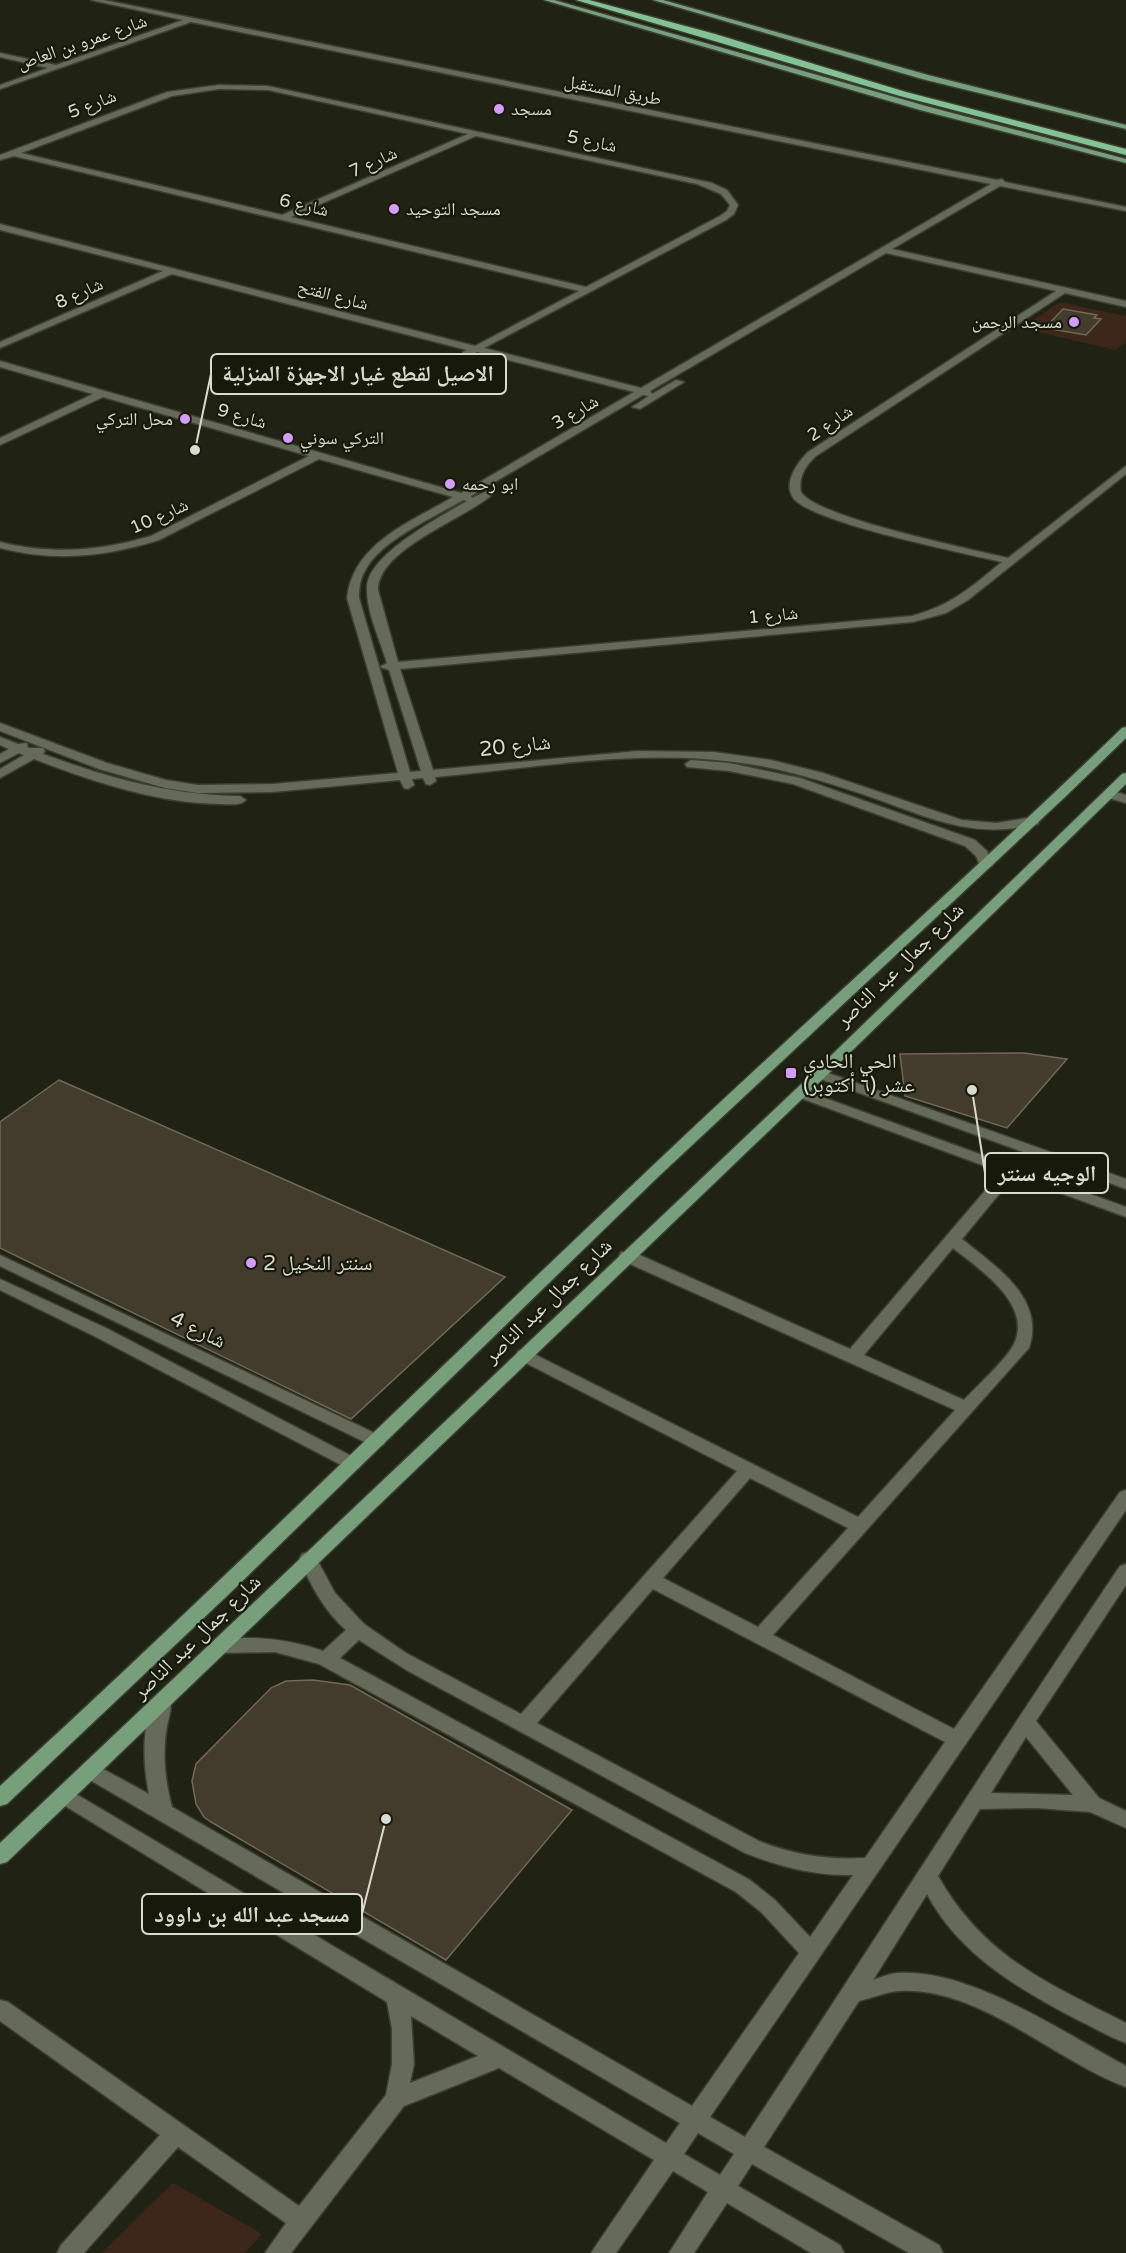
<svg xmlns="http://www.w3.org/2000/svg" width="1126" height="2253" font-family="'Varela Round','Noto Naskh Arabic',sans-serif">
	<rect width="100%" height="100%" fill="#202314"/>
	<!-- green -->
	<path fill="#3d271b" d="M 1060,302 L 1126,316 L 1126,342 L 1115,350 L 1021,328 Z
		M 173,2183 L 262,2234 L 245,2253 L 102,2253 Z"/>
	<!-- building -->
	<path fill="#433b2b" stroke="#716857" stroke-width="1.5" d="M 1063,309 L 1097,315 L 1094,318 L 1101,319 L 1086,335 L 1045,328 Z
		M 1024,1053 L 1067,1059 L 1007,1128 L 905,1096 L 900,1054 Z
		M 59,1080 L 505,1277 L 351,1419 L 0,1248 L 0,1122 Z
		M 313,1680 L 350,1685 L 572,1810 L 446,1960 L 211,1822 L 204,1817 L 196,1804 L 192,1781 L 196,1764 L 271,1688 L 286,1681 Z"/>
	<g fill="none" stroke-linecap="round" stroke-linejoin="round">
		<!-- minor casing -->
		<g stroke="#3b3e33" stroke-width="3">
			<path id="minor" d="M 91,0 L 104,0 L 997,180 L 1002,179 L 1005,182 L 1126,207 L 1126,211 L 1000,186 L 892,249 L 1126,301 L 1126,307 L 1065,293 L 816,456 C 805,466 798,478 801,492 C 817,518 972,549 1008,558 L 1126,466 L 1126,474 L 968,600 L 946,613 L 913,622 L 400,669 L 433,770 L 638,751 L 714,752 L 771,760 L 823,773 L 962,820 L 996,823 L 1033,817 L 1039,821 L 1038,824 C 969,841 925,815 862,794 C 820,780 778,767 734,762 C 636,749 533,768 435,777 L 436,781 L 430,785 L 426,784 L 423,778 L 412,779 L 414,785 L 408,789 L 404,788 L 400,780 L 273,792 L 198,793 L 165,788 L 99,769 L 0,731 L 0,723 L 107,763 L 166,780 L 198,785 L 273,784 L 398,773 L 347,598 C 353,543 411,522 453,497 L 319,459 L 159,540 C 105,557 55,562 0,548 L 0,542 C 52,555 100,551 151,536 L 309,456 L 103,397 L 0,445 L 0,438 L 93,394 L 0,367 L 0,361 L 461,493 L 634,392 L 477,352 L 469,356 L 463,356 L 463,352 L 467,350 L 172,274 L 0,348 L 0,342 L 163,271 L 0,230 L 0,224 L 475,346 L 579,291 L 14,156 L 0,160 L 0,155 L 167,92 L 219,85 L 268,86 L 712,183 L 727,190 L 738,205 L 734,214 L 726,220 L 484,348 L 641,388 L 991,184 L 191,22 L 0,89 L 0,85 L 48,68 L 0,57 L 0,53 L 56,65 L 183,20 ZM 219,89 L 268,90 L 468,134 L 282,215 L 21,153 L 172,96 ZM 476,136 L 697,184 L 721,194 L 730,205 L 727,211 L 720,216 L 586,287 L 291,217 ZM 886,253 L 1056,291 L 808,452 C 797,463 781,485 795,500 C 819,524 963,553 1002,562 C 971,587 952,605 912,616 L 398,662 L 378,590 C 378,548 468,518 494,493 L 489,490 L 472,498 L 471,496 L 643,395 L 649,396 L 632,407 L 640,409 L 684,382 L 676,380 L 652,394 L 650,391 ZM 463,500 L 467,501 C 442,516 368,554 367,587 C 366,611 380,640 387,663 L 380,667 L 389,670 L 421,771 L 410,772 L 359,598 C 359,588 360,579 365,571 C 379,541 435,517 463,500 Z
				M 0,737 L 18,744 L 27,743 L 28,748 L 43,748 L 45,751 L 43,754 C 108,778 170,795 240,796 L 246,800 C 240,806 229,804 220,804 C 156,803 94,782 34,759 L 0,778 L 0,769 L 24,755 L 19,753 L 0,763 L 0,754 L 9,749 L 0,745 Z
				M 691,760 L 729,763 L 800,778 L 975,840 L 987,851 L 993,865 L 986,869 L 981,868 L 976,856 L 965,846 L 793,784 L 729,771 L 687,767 L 685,764 Z
				M 1109,790 L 1126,795 L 1126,803 L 1105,797 L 1103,794 Z
				M 820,1070 L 1126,1179 L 1126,1189 L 815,1077 L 813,1074 Z
				M 800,1089 L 1126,1207 L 1126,1217 L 1014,1176 L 962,1239 C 995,1266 1046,1298 1029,1348 L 773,1635 L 954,1729 L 1120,1492 L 1126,1490 L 1126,1510 L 710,2117 L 745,2137 C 871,1947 992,1755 1120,1566 L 1126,1564 L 1126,1585 L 1036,1721 L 1099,1798 L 1126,1811 L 1126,1828 L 1090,1812 L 1037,1808 L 980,1809 L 938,1876 C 984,1957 1047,1983 1126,2023 L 1126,2043 C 1109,2037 1093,2027 1076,2019 C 1017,1988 959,1954 927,1894 L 873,1980 C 881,1977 891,1973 899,1973 C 971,1969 1064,2033 1126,2066 L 1126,2087 C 1055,2061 979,1986 899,1991 C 886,1992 872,1998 859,2001 L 764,2147 L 939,2245 L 943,2253 L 909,2253 L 752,2164 L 738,2186 L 840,2245 L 844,2253 L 811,2253 L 727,2203 L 694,2253 L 669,2253 L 708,2192 L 673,2171 L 616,2253 L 591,2253 L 654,2160 L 499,2068 L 404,2106 L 291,2253 L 265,2253 L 286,2223 L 178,2147 L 84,2253 L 57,2253 L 61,2245 L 160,2135 L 0,2021 L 0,2000 L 8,2002 L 299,2206 L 386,2095 L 392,2064 L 392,2029 L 387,2002 L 57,1801 L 54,1795 L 57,1789 L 64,1787 L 666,2143 L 680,2123 L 83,1776 L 80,1770 L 83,1764 L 90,1762 L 149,1794 C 143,1765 141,1725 155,1698 L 162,1696 L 169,1698 C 173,1706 169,1716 167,1726 C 162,1753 165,1781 172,1807 L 692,2106 L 799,1953 L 761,1912 L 736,1892 L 319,1664 L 275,1652 L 221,1653 L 214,1651 L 212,1646 L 214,1641 L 221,1639 C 257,1636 289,1639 323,1651 L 346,1630 C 324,1611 311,1585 299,1559 L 302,1554 L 308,1552 L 314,1554 L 335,1593 L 364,1624 L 406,1653 L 521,1714 L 737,1471 L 518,1359 L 516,1355 L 518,1351 L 524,1349 L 858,1517 L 955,1410 L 621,1260 L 619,1256 L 621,1252 L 633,1252 L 850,1349 L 1001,1172 L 795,1096 L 793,1093 L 795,1090 ZM 953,1248 C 979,1269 1033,1304 1014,1344 C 1006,1360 977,1386 964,1400 L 864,1355 ZM 750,1478 L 848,1528 L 758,1627 L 663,1578 ZM 653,1589 L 945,1742 L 865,1858 C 827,1860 794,1855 759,1841 L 537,1723 ZM 359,1640 L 408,1671 L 745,1853 C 781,1867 814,1876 853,1875 L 810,1937 L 775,1900 L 750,1880 L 340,1658 ZM 1026,1737 L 1073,1795 L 991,1793 ZM 411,2016 L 478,2056 L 410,2083 L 414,2064 ZM 698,2133 L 734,2154 L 720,2175 L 684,2154 Z
				M 0,1255 L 383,1437 L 386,1441 L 383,1445 L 371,1445 L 0,1266 Z
				M 0,1279 L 106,1328 L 359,1460 L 362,1464 L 359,1468 L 347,1468 L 94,1336 L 0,1290 Z"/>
		</g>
		<!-- major casing -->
		<g stroke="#3b3e33" stroke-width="3">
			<path id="major" d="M 544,0 L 554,0 L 926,106 L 1126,159 L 1126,163 L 920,110 Z
				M 653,0 L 663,0 L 928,75 L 1126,125 L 1126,129 L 922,79 Z
				M 1126,727 L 1126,738 L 1064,798 L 658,1177 L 228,1595 L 7,1804 L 0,1806 L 0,1786 C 219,1585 430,1376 646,1172 C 803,1023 966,879 1122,728 Z
				M 1126,773 L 1126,784 L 825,1077 L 7,1862 L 0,1864 L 0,1843 L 815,1071 L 1122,774 Z"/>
		</g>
		<!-- highway casing -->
		<g stroke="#3b3e33" stroke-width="3">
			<path id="highway" d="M 576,0 L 589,0 L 715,34 L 906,92 L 1126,149 L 1126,155 L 900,96 Z"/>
		</g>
		<!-- minor -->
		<use href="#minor" fill="#666a58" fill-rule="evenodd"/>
		<!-- major -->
		<use href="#major" fill="#779f7b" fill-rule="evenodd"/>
		<!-- highway -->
		<use href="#highway" fill="#83c393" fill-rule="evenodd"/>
	</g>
	<!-- markers -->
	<g fill="#d49cfc" stroke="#171a0b" stroke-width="2">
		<circle cx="499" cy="109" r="6"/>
		<circle cx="394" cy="209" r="6"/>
		<circle cx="1074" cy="322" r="6"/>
		<circle cx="185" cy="419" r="6"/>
		<circle cx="288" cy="438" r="6"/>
		<circle cx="450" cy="484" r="6"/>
		<rect x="785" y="1067" width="12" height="12" rx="3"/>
		<circle cx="251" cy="1263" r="6"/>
	</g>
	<g text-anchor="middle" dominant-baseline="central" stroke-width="4.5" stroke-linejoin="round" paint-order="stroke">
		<!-- far-street labels -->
		<g font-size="18" fill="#d8dbd0" stroke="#171a0b">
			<text transform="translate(82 42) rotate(-19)">شارع عمرو بن العاص</text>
			<text transform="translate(613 90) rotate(11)">طريق المستقبل</text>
			<text transform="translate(92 104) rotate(-21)">شارع 5</text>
			<text transform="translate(592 141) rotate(12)">شارع 5</text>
			<text transform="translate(373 162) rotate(-24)">شارع 7</text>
			<text transform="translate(304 205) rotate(13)">شارع 6</text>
			<text transform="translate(79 293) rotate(-24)">شارع 8</text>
			<text transform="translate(333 295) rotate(15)">شارع الفتح</text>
			<text transform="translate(575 412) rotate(-30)">شارع 3</text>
			<text transform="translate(242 416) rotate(16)">شارع 9</text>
			<text transform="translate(830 423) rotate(-34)">شارع 2</text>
			<text transform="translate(159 516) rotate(-24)">شارع 10</text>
			<text transform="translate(773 615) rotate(-5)">شارع 1</text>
		</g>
		<!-- far-poi labels -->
		<g font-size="18" fill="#d8dbd0" stroke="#171a0b" text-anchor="start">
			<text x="511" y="109">مسجد</text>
			<text x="406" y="209">مسجد التوحيد</text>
			<text x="1062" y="322" text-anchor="end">مسجد الرحمن</text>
			<text x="173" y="419" text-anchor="end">محل التركي</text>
			<text x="300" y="438">التركي سوني</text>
			<text x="462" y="484">ابو رحمه</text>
		</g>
		<!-- street labels -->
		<g font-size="21" fill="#d8dbd0" stroke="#171a0b">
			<text transform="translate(515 746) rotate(-6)">شارع 20</text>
			<text transform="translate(900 965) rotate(-44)">شارع جمال عبد الناصر</text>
			<text transform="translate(548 1301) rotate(-44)">شارع جمال عبد الناصر</text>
			<text transform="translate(198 1330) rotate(26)">شارع 4</text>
			<text transform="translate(197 1637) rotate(-44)">شارع جمال عبد الناصر</text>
		</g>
		<!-- poi labels -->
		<g font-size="21" fill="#d8dbd0" stroke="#171a0b" text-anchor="start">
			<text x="803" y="1061">الحي الحادي<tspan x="803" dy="24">عشر (٦ أكتوبر)</tspan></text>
			<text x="263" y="1263">سنتر النخيل 2</text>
		</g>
	</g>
	<!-- callouts -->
	<path fill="none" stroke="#d8dbd0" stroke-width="2" d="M195 450L211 374M972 1090L985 1173M386 1819L362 1914"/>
	<g fill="#d8dbd0" stroke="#171a0b" stroke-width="2">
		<circle cx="195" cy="450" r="6"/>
		<circle cx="972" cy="1090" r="6"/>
		<circle cx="386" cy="1819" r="6"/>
	</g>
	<g fill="#171a0b" stroke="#d8dbd0" stroke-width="2">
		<rect x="211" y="354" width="295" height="40" rx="6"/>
		<rect x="985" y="1153" width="123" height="40" rx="6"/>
		<rect x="142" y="1894" width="220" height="40" rx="6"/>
	</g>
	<g font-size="22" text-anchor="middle" font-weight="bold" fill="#d8dbd0">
		<text x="358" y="381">الاصيل لقطع غيار الاجهزة المنزلية</text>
		<text x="1047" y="1181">الوجيه سنتر</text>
		<text x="252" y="1922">مسجد عبد الله بن داوود</text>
	</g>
</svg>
